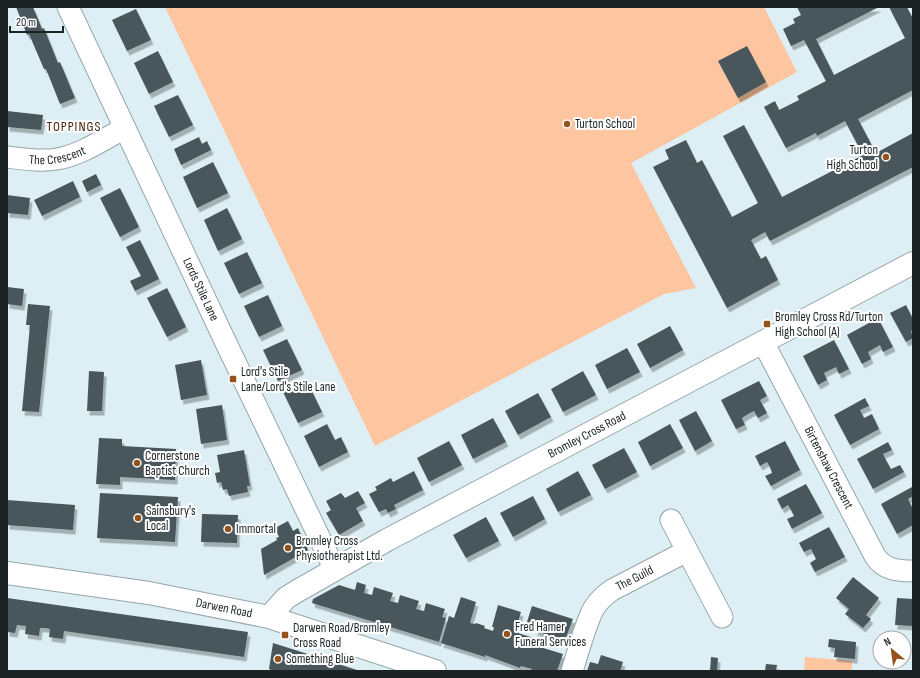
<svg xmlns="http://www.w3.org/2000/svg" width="920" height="678" font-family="'Sofia Sans Condensed',sans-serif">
	<defs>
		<filter id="shadow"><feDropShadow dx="2.5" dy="4.5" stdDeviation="0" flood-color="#0004"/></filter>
	</defs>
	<rect width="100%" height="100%" fill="#ddeff4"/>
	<!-- green -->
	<path fill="#fdc6a0" d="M 165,7 L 764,7 L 797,72 L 631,163 L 696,288 L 664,294 L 375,446 Z
		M 805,657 L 852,661 L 852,671 L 804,671 Z"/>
	<!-- building -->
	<path fill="#48575c" filter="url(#shadow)" d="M 16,7 L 33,7 L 42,29 L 44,28 L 58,63 L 60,62 L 75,98 L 60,104 L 46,69 L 44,69 L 29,34 L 27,35 Z
		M 797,7 L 879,7 L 816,39 L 834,75 L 905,38 L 889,7 L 907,7 L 913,19 L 913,90 L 858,119 L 876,153 L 913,133 L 913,167 L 770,241 L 765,232 L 751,240 L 761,259 L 766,256 L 778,280 L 727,308 L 653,167 L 669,159 L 665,150 L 686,140 L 697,163 L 702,160 L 732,217 L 758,203 L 723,136 L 744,125 L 782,197 L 863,155 L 845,121 L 817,136 L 816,133 L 786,148 L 764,107 L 775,101 L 779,110 L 799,100 L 797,96 L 826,81 L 804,40 L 791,46 L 783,29 L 795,23 L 793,19 L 801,15 Z
		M 136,9 L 151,40 L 127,51 L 112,20 Z
		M 747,46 L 766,82 L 738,98 L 718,61 Z
		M 158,51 L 173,82 L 149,94 L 134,63 Z
		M 178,95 L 193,125 L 169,137 L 154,106 Z
		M 7,111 L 43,115 L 41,130 L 7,127 Z
		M 199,137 L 202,144 L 207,141 L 211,150 L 181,165 L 174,149 Z
		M 213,162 L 228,193 L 197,208 L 183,177 Z
		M 96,174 L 101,185 L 87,192 L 82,181 Z
		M 73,181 L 80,197 L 42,216 L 34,200 Z
		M 120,188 L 139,227 L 120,237 L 100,198 Z
		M 7,195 L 30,198 L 28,215 L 7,213 Z
		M 227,208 L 242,239 L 218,251 L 204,220 Z
		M 140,240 L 159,279 L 135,291 L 130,281 L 141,276 L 126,247 Z
		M 247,252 L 262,283 L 239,294 L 224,263 Z
		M 7,287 L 24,289 L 22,306 L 7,304 Z
		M 167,288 L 186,327 L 167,337 L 147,298 Z
		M 268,295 L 282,326 L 259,337 L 244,306 Z
		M 28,304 L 50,306 L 39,412 L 22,411 L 30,325 L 26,325 Z
		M 906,305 L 913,319 L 913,330 L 911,331 L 913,338 L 906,342 L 890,313 Z
		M 878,318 L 893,347 L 883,352 L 880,345 L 868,352 L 871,359 L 862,364 L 847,335 Z
		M 670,326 L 683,350 L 650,368 L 637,344 Z
		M 287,339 L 302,370 L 278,381 L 263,350 Z
		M 834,340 L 849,369 L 839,374 L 836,367 L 824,373 L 827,380 L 818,385 L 803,356 Z
		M 627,348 L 640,372 L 607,389 L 595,365 Z
		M 201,360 L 207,395 L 181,400 L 175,365 Z
		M 89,371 L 104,372 L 102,411 L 87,411 Z
		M 583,371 L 596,395 L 563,412 L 551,389 Z
		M 307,381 L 322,412 L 298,423 L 283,392 Z
		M 759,381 L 767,396 L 760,400 L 767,413 L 758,418 L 754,411 L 748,414 L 742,418 L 745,425 L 736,429 L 721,400 Z
		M 538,393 L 551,417 L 518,435 L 505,411 Z
		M 865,398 L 869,406 L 860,410 L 864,418 L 872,414 L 879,429 L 850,445 L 834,415 Z
		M 222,405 L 227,440 L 201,444 L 196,409 Z
		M 696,411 L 712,441 L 695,451 L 679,420 Z
		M 493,418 L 506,442 L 473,459 L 461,435 Z
		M 327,424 L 335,440 L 341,437 L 348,452 L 319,467 L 304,436 Z
		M 670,424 L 683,448 L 650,466 L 638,442 Z
		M 99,438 L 122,439 L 122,446 L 176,449 L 175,480 L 120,477 L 120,485 L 96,484 Z
		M 449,441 L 462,465 L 429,482 L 417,458 Z
		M 785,441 L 800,470 L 771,486 L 765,476 L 772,473 L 770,467 L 767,462 L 760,466 L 755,456 Z
		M 888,442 L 892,450 L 883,454 L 887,462 L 891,469 L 900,465 L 904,472 L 873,489 L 857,459 Z
		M 624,448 L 637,472 L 605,489 L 592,465 Z
		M 244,450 L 250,486 L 247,486 L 248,492 L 229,496 L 227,489 L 223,490 L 221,482 L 217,483 L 215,473 L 220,472 L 217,455 Z
		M 414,471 L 423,490 L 394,505 L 396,509 L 388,513 L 386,509 L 379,512 L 369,494 L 377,490 L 375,487 L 391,478 L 393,482 Z
		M 578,471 L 591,495 L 558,512 L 546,489 Z
		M 806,484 L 822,513 L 792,529 L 787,519 L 794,516 L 791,510 L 788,505 L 782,509 L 777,499 Z
		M 912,487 L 913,496 L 908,499 L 913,509 L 913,525 L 897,534 L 881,504 Z
		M 358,491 L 365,503 L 356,508 L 363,521 L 339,535 L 326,513 L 331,510 L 326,501 L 341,493 L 345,498 Z
		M 100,493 L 178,497 L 175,542 L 97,538 Z
		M 533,496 L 545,519 L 513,537 L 500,513 Z
		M 7,500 L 75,505 L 73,530 L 7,525 Z
		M 202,514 L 238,515 L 237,543 L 201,542 Z
		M 486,517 L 499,541 L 466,558 L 453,535 Z
		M 288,521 L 293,531 L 298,528 L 308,550 L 264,575 L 261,549 L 277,540 L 276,538 L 279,537 L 275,528 Z
		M 829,527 L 845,557 L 815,572 L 810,563 L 816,559 L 811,549 L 804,552 L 799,543 Z
		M 853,577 L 879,598 L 866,615 L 871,619 L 863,628 L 845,614 L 849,609 L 836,598 Z
		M 357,582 L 366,585 L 364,593 L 372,595 L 374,587 L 393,593 L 390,601 L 398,603 L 400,595 L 419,601 L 416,609 L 424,611 L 426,603 L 445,609 L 442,617 L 446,618 L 439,642 L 312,603 L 313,599 L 339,585 L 355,590 Z
		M 461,597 L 476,602 L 470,623 L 475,624 L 476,623 L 485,626 L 484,628 L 493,631 L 494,627 L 492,627 L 498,605 L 521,612 L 515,632 L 543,641 L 540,647 L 563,654 L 557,671 L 531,671 L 532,669 L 521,666 L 520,668 L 485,655 L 485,657 L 441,643 L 449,616 L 454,618 Z
		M 7,598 L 248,632 L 244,657 L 64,631 L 63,639 L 55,638 L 49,637 L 50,629 L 45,628 L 40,628 L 39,636 L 25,634 L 26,626 L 17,625 L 15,633 L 7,632 Z
		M 897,598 L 913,599 L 913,626 L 895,625 Z
		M 532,606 L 573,619 L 565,640 L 535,631 L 537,625 L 527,622 Z
		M 829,639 L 856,642 L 855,659 L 834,657 L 835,648 L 828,647 Z
		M 273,643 L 314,656 L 360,671 L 273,671 L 269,669 Z
		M 601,655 L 623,662 L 620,671 L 587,671 L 590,662 L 598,664 Z
		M 711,657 L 718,658 L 717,671 L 710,671 Z
		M 766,664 L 777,665 L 776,671 L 765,671 Z"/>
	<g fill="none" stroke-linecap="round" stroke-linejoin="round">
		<!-- street casing -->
		<g stroke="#95a6ab" stroke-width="23">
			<g id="street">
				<path id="s1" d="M 68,7 L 226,343 L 335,570"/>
				<path id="s2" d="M 7,157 C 23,159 41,162 57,159 C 81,155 104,139 125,128"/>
				<path id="s3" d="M 763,342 L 875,556 C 884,570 898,571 913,571"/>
				<path d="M 671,520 L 722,617"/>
				<path id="s4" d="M 572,671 C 578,653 585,624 594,608 C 599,600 605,595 612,590 L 687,551"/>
			</g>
		</g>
		<!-- secondary casing -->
		<g stroke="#95a6ab" stroke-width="24">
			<g id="secondary">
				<path id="s5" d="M 7,573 L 149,593 L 269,617 L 435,671"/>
				<path id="s6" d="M 269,617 L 286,598 L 299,590 L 387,540 L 913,263"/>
			</g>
		</g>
		<!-- street -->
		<use href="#street" stroke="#fff" stroke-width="21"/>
		<!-- secondary -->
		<use href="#secondary" stroke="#fff" stroke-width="22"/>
	</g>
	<!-- markers -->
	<g fill="#94531d" stroke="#fff" stroke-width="1.5">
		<circle cx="567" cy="124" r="4"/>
		<circle cx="886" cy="157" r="4"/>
		<rect x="763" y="320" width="8" height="8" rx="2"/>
		<rect x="229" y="375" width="8" height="8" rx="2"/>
		<circle cx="137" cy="463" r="4"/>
		<circle cx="138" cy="518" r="4"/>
		<circle cx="228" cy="529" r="4"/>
		<circle cx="288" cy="548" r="4"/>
		<circle cx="507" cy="634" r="4"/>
		<rect x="281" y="631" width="8" height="8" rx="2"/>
		<circle cx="278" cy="659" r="4"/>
	</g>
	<g text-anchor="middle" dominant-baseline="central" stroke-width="4" stroke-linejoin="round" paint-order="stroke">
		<!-- poi labels -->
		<g font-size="13" fill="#1c2324" stroke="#fff" text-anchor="start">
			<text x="575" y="124">Turton School</text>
			<text x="878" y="150" text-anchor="end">Turton<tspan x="878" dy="15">High School</tspan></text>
			<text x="775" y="317">Bromley Cross Rd/Turton<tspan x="775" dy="15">High School (A)</tspan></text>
			<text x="241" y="372">Lord's Stile<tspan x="241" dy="15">Lane/Lord's Stile Lane</tspan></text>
			<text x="145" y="456">Cornerstone<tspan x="145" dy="15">Baptist Church</tspan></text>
			<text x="146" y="511">Sainsbury's<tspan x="146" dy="15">Local</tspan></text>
			<text x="236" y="529">Immortal</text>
			<text x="296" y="541">Bromley Cross<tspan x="296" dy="15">Physiotherapist Ltd.</tspan></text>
			<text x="515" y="627">Fred Hamer<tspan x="515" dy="15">Funeral Services</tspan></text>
			<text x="293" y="628">Darwen Road/Bromley<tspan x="293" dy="15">Cross Road</tspan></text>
			<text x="286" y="659">Something Blue</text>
		</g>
		<!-- street labels -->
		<g font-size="13" fill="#1c2324" stroke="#fff">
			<text stroke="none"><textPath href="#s2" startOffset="51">The Crescent</textPath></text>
			<text stroke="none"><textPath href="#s1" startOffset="312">Lords Stile Lane</textPath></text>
			<text stroke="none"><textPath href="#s6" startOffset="368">Bromley Cross Road</textPath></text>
			<text stroke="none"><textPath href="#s3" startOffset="142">Birtenshaw Crescent</textPath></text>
			<text stroke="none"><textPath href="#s4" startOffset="118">The Guild</textPath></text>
			<text stroke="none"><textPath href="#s5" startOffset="220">Darwen Road</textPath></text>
		</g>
		<!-- neighbourhood labels -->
		<g font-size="14" letter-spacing="1" fill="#44240b" stroke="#fff">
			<text x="74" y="126">TOPPINGS</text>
		</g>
	</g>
	<!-- border -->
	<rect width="920" height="678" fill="none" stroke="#1c2324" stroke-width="16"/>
	<!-- north arrow -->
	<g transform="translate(892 650) rotate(331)"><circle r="19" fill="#ffffff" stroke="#a4a7a7"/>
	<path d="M0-3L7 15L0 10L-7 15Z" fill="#94531d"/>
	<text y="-6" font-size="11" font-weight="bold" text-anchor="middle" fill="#1c2324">N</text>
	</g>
	<!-- scale -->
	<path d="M10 26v6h53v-6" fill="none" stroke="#1c2324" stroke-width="2"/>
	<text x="16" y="26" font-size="12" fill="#1c2324" stroke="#ffffff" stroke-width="3" paint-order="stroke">20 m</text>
</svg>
